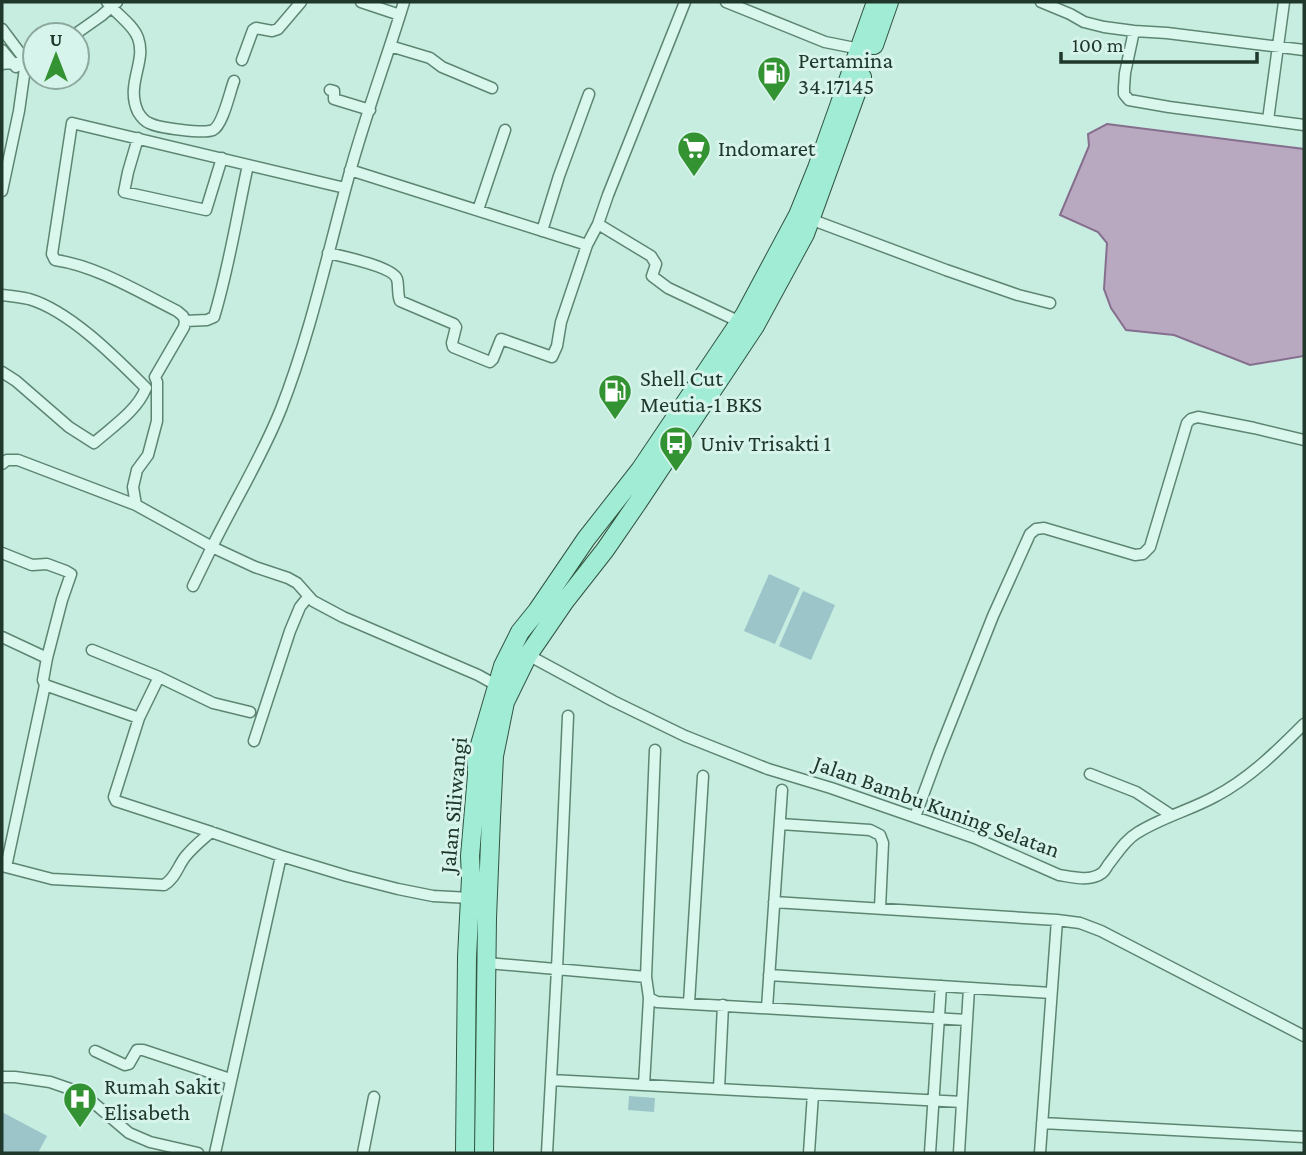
<svg xmlns="http://www.w3.org/2000/svg" width="1306" height="1155" font-family="'Crimson Pro',serif">
	<rect width="100%" height="100%" fill="#c7ece0"/>
	<!-- green -->
	<path fill="#9bc5c9" d="M 769,574 L 800,588 L 775,644 L 744,631 Z
		M 803,591 L 835,605 L 811,660 L 779,646 Z
		M 629,1096 L 655,1098 L 654,1112 L 628,1110 Z
		M 2,1112 L 47,1136 L 38,1153 L 2,1153 Z"/>
	<!-- water -->
	<path fill="#b8a8c0" stroke="#866f8e" stroke-width="2" d="M 1107,124 L 1304,149 L 1304,356 L 1250,365 L 1174,335 L 1126,330 L 1111,308 L 1104,289 L 1107,243 L 1098,232 L 1060,215 L 1089,146 L 1088,134 Z"/>
	<g fill="none" stroke-linecap="round" stroke-linejoin="round">
		<!-- minor casing -->
		<g stroke="#5d8672" stroke-width="13">
			<path id="minor" d="M 107,2 C 116,14 133,24 138,38 C 147,62 125,84 138,112 C 141,117 144,121 149,123 C 158,128 204,134 213,130 C 223,125 230,91 234,81
				M 361,2 L 400,15
				M 726,2 L 825,42 L 860,49
				M 1041,2 L 1070,14 L 1084,22 L 1104,27 L 1134,31 L 1167,33 L 1304,50
				M 2,29 L 26,61 L 19,111 L 2,191
				M 1134,31 L 1125,73 L 1124,87 L 1124,94 L 1129,100 L 1169,107 L 1304,125
				M 74,35 L 101,16 L 117,2
				M 390,46 L 430,58 L 442,67 L 492,88
				M 2,50 L 16,67
				M 242,60 L 253,30 L 256,28 L 272,31 L 278,29 L 301,2
				M 2,64 L 26,61 L 35,57
				M 330,90 L 334,91 L 334,99 L 370,110
				M 1268,120 L 1284,2
				M 138,138 L 128,172 L 124,192 L 206,210 L 222,158
				M 350,170 L 587,245
				M 478,210 L 505,130
				M 810,219 L 946,270 L 1018,295 L 1050,303
				M 598,224 L 651,256 L 656,264 L 652,276 L 668,288 L 740,322
				M 542,231 L 559,176 L 589,94
				M 328,253 C 341,256 393,267 397,279 C 399,286 397,293 400,301 L 454,324 L 456,327 L 452,343 L 453,347 L 490,362 L 493,359 L 501,339 L 552,357 L 557,346 L 561,322 L 587,245 L 598,224 L 608,195 L 685,2
				M 2,295 C 11,296 20,297 29,299 C 70,311 116,358 146,388 C 137,411 112,427 94,443 L 69,427 L 16,381 L 2,372
				M 185,321 L 183,316 L 177,311 C 139,292 97,266 55,260 L 52,254 L 72,123 L 345,188
				M 185,321 L 207,320 L 214,317 C 229,268 237,215 248,165
				M 2,464 L 7,460 L 18,460 L 136,505 L 212,547 C 235,500 262,457 281,409 C 310,335 327,256 348,179 C 364,119 386,61 404,2
				M 136,505 L 133,487 L 137,470 L 148,455 L 157,421 L 157,382 L 155,377 L 184,327 L 185,321
				M 2,553 L 32,565 L 47,564 L 66,571 L 71,574 L 62,600 L 47,658 L 43,680 L 45,685 L 139,718 L 114,797 L 116,801 L 211,832 L 281,856 L 347,876 L 398,889 L 433,896 L 470,898
				M 193,586 L 212,547 L 255,567 L 288,578 L 297,583 L 313,601 L 343,617 L 478,675 L 496,685
				M 2,637 L 47,658
				M 92,650 L 159,677 L 213,703 L 250,712
				M 528,655 L 613,701 L 685,736 L 768,769 L 831,788 L 975,838 L 1059,875 C 1072,877 1090,882 1102,873 C 1105,871 1106,868 1108,865 C 1117,854 1125,840 1137,833 C 1162,817 1191,810 1216,796 C 1250,778 1277,751 1304,724
				M 139,718 L 159,677
				M 254,741 L 290,631 L 300,607 L 308,597
				M 655,750 L 646,977 L 649,998 L 657,1002 L 967,1020
				M 1090,774 L 1136,792 L 1171,815
				M 915,817 L 939,752 L 993,616 L 1030,534 L 1036,529 L 1044,528 L 1135,555 L 1143,554 L 1150,547 L 1187,423 L 1191,419 L 1198,417 L 1254,428 L 1304,440
				M 780,824 L 870,830 L 880,835 L 883,843 L 880,908
				M 2,866 L 52,879 L 164,885 C 175,879 178,866 185,857 C 193,847 202,840 211,832
				M 6,867 L 45,685
				M 774,902 L 1057,920 L 1040,1153
				M 1057,920 L 1080,923 L 1101,931 L 1304,1036
				M 487,963 L 646,977
				M 769,975 L 1051,993
				M 689,1003 L 703,776
				M 767,1008 L 782,790
				M 95,1051 L 125,1065 L 129,1064 L 137,1050 L 143,1050 L 230,1079
				M 2,1077 L 15,1077 L 50,1082 L 82,1093 L 129,1133 L 150,1142 L 198,1153
				M 551,1080 L 962,1102
				M 644,1085 L 649,998
				M 719,1089 L 723,1005
				M 1042,1123 L 1304,1137
				M 215,1153 L 281,856
				M 363,1153 L 374,1097
				M 547,1153 L 557,969 L 568,716
				M 809,1153 L 813,1094
				M 930,1153 L 941,986
				M 959,1153 L 969,988"/>
		</g>
		<!-- primary casing -->
		<g stroke="#315541" stroke-width="20">
			<path id="primary" d="M 874,45 L 889,2
				M 465,1153 L 467,957 L 471,878 L 470,856 L 477,775 L 477,755 L 503,666 L 520,632 L 537,611 L 586,539 L 640,470 L 745,314 L 798,215 L 817,168 L 876,2
				M 484,1153 L 487,918 L 491,818 L 494,756 L 505,702 L 528,655 L 565,601 L 605,550 L 638,502 L 755,326 L 805,234 L 862,77"/>
		</g>
		<!-- minor -->
		<use href="#minor" stroke="#daf7ee" stroke-width="10"/>
		<!-- primary -->
		<use href="#primary" stroke="#a1ecd4" stroke-width="18"/>
	</g>
	<!-- icons -->
	<defs>
		<g id="fuel-pin" transform="scale(1.75)"><path d="M0 17L-7.5 6A9.5 9.5 0 1 1 7.5 6Z" fill="#339231" stroke="#d6f4eb"/><path d="M-5.5-6h7V0h2V4h1.3V-2.5L3-4.5l.8-.8L6-3V5H2.5V1h-1V6h-7ZM-4.2-4.7v3.2H.2V-4.7Z" fill="#fff"/></g>
		<g id="supermarket-pin" transform="scale(1.75)"><path d="M0 17L-7.5 6A9.5 9.5 0 1 1 7.5 6Z" fill="#339231" stroke="#d6f4eb"/><path d="M-6-5.5h2.5l.6 2H6L4.5 2H-2.5L-4.4-4H-6ZM-1.5 3.2a1.3 1.3 0 1 0 .1 0ZM3 3.2a1.3 1.3 0 1 0 .1 0Z" fill="#fff"/></g>
		<g id="bus-pin" transform="scale(1.75)"><path d="M0 17L-7.5 6A9.5 9.5 0 1 1 7.5 6Z" fill="#339231" stroke="#d6f4eb"/><path d="M-5-6H5V4H4V6H2V4H-2V6H-4V4H-5ZM-3.5-4V0h7V-4ZM-3.5 1.2v1.5H-2V1.2ZM2 1.2v1.5H3.5V1.2Z" fill="#fff"/></g>
		<g id="hospital-pin" transform="scale(1.75)"><path d="M0 17L-7.5 6A9.5 9.5 0 1 1 7.5 6Z" fill="#339231" stroke="#d6f4eb"/><path d="M-5-5h3v3.5h4V-5h3V5h-3V1.5h-4V5h-3Z" fill="#fff"/></g>
	</defs>
	<g fill-rule="evenodd">
		<use href="#fuel-pin" x="774" y="73"/>
		<use href="#supermarket-pin" x="694" y="148"/>
		<use href="#fuel-pin" x="615" y="391"/>
		<use href="#bus-pin" x="676" y="443"/>
		<use href="#hospital-pin" x="80" y="1099"/>
	</g>
	<g text-anchor="middle" dominant-baseline="central" stroke-width="6" stroke-linejoin="round" paint-order="stroke">
		<!-- poi labels -->
		<g font-size="23" fill="#20382b" stroke="#d6f4eb" text-anchor="start">
			<text x="798" y="60">Pertamina<tspan x="798" dy="26">34.17145</tspan></text>
			<text x="718" y="148">Indomaret</text>
			<text x="640" y="378">Shell Cut<tspan x="640" dy="26">Meutia-1 BKS</tspan></text>
			<text x="700" y="443">Univ Trisakti 1</text>
			<text x="104" y="1086">Rumah Sakit<tspan x="104" dy="26">Elisabeth</tspan></text>
		</g>
		<!-- street labels -->
		<g font-size="23" fill="#20382b" stroke="#d6f4eb">
			<text transform="translate(453 805) rotate(-85)">Jalan Siliwangi</text>
			<text transform="translate(937 806) rotate(20)">Jalan Bambu Kuning Selatan</text>
		</g>
	</g>
	<!-- border -->
	<rect width="1306" height="1155" fill="none" stroke="#20382b" stroke-width="7"/>
	<!-- north arrow -->
	<g transform="translate(56 56)"><circle r="33" fill="#d6f4eb" stroke="#8da99e" stroke-width="2"/>
	<path d="M0-5L12 26L0 18L-12 26Z" fill="#339231"/>
	<text y="-10" font-size="19" font-weight="bold" text-anchor="middle" fill="#20382b">U</text>
	</g>
	<!-- scale -->
	<path d="M1061 52v10h196v-10" fill="none" stroke="#20382b" stroke-width="3.5"/>
	<text x="1072" y="52" font-size="21" fill="#20382b" stroke="#d6f4eb" stroke-width="5" paint-order="stroke">100 m</text>
</svg>
